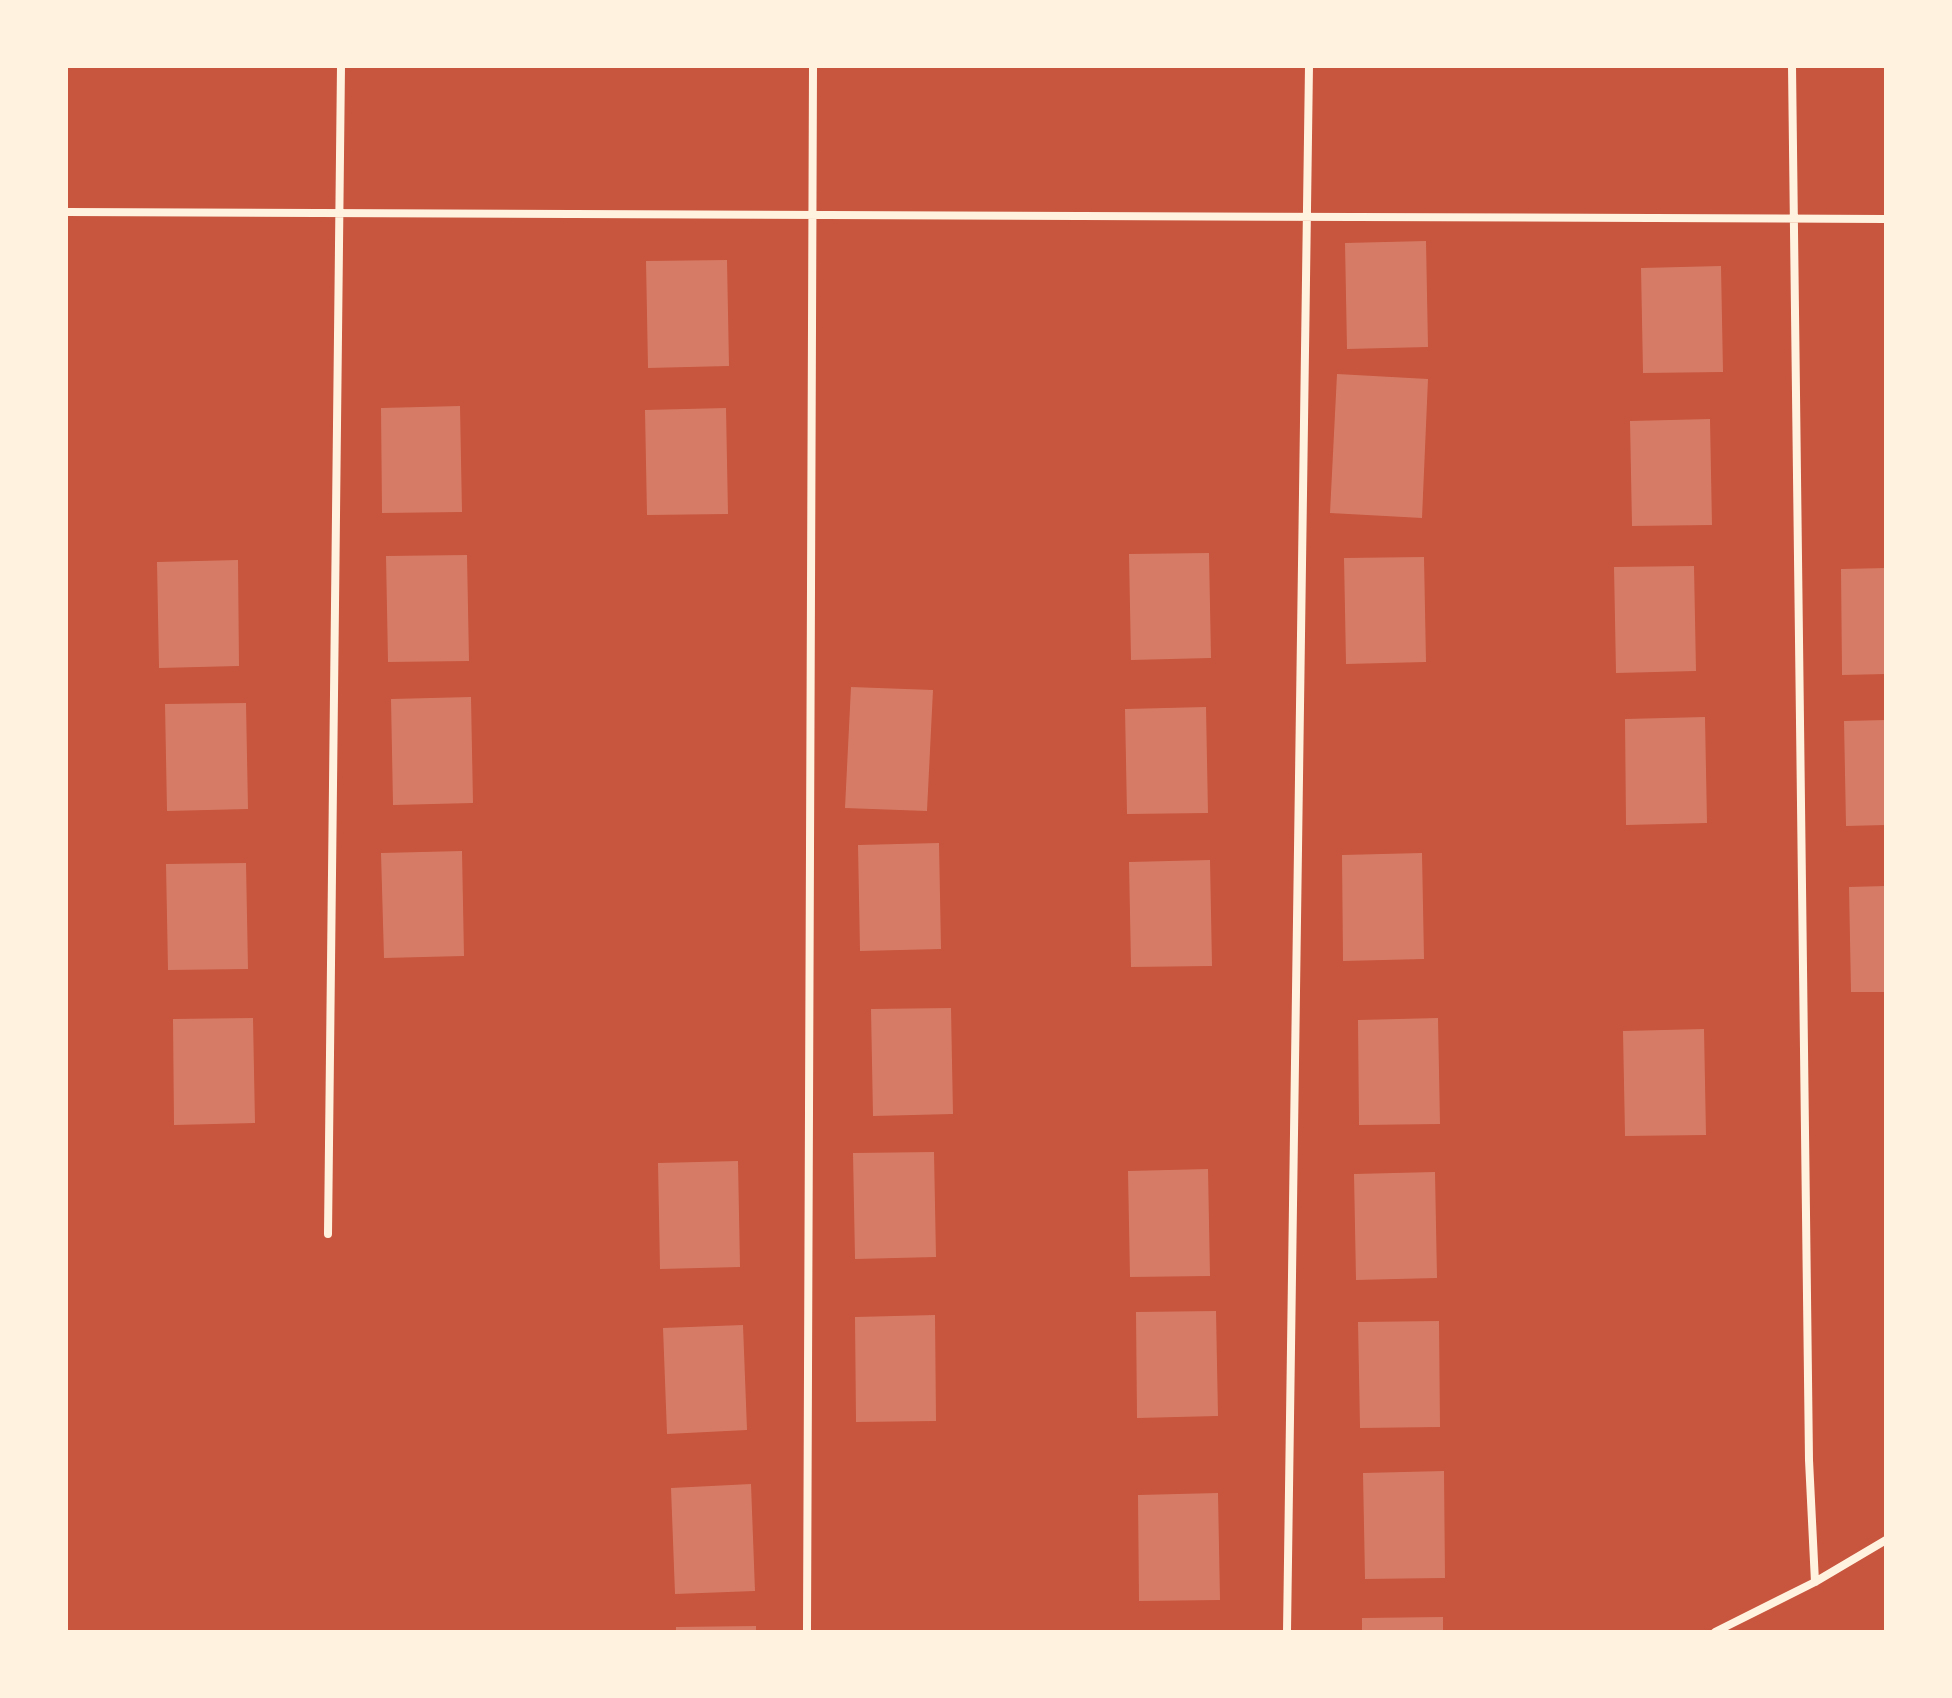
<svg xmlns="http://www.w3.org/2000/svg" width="1952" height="1698" font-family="'PT Sans',sans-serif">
	<rect width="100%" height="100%" fill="#c8553d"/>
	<!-- building -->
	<path fill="#d67c66" d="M 1426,241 L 1428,347 L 1347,349 L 1345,243 Z
		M 727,260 L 729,366 L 648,368 L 646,261 Z
		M 1721,266 L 1723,372 L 1643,373 L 1641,268 Z
		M 1337,374 L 1428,379 L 1422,518 L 1330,513 Z
		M 460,406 L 462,512 L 382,513 L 381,408 Z
		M 726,408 L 728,514 L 647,515 L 645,410 Z
		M 1710,419 L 1712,525 L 1632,526 L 1630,421 Z
		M 1209,553 L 1211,658 L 1131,660 L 1129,554 Z
		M 467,555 L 469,661 L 388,662 L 386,556 Z
		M 1424,557 L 1426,662 L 1346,664 L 1344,558 Z
		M 238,560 L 239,666 L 159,668 L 157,562 Z
		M 1694,566 L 1696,671 L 1616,673 L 1614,567 Z
		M 1886,568 L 1886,674 L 1842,675 L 1841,569 Z
		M 851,687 L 933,690 L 927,811 L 845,808 Z
		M 471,697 L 473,803 L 393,805 L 391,699 Z
		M 246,703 L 248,809 L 167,811 L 165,704 Z
		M 1206,707 L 1208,813 L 1127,814 L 1125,709 Z
		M 1705,717 L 1707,823 L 1626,825 L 1625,719 Z
		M 1886,720 L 1886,825 L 1846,826 L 1844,721 Z
		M 939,843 L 941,949 L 860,951 L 858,845 Z
		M 462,851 L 464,956 L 384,958 L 381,853 Z
		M 1422,853 L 1424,959 L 1343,961 L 1342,855 Z
		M 1210,860 L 1212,966 L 1131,967 L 1129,862 Z
		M 246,863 L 248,969 L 168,970 L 166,864 Z
		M 1886,886 L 1886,992 L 1851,992 L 1849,887 Z
		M 951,1008 L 953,1114 L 873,1116 L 871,1009 Z
		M 253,1018 L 255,1123 L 174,1125 L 173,1019 Z
		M 1438,1018 L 1440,1124 L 1359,1125 L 1358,1020 Z
		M 1704,1029 L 1706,1135 L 1625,1136 L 1623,1031 Z
		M 934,1152 L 936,1257 L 855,1259 L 853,1153 Z
		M 738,1161 L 740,1267 L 660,1269 L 658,1163 Z
		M 1208,1169 L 1210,1276 L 1130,1277 L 1128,1171 Z
		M 1435,1172 L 1437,1278 L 1356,1280 L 1354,1174 Z
		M 1216,1311 L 1218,1416 L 1137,1418 L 1136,1312 Z
		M 935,1315 L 936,1421 L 856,1422 L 855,1317 Z
		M 1439,1321 L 1440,1427 L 1360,1428 L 1358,1322 Z
		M 743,1325 L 747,1430 L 667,1434 L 663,1328 Z
		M 1444,1471 L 1445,1578 L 1365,1579 L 1363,1473 Z
		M 751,1484 L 755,1591 L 675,1594 L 671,1488 Z
		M 1218,1493 L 1220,1600 L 1139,1601 L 1138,1495 Z
		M 1443,1617 L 1443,1632 L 1362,1632 L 1362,1618 Z
		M 756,1626 L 756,1632 L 676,1632 L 676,1627 Z"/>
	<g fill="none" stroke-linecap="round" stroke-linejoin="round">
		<!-- minor -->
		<path stroke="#fff3e0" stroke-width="8" d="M 1792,66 L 1809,1460 L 1815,1582
			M 66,212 L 1886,219
			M 328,1234 L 341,66
			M 807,1632 L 813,66
			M 1287,1632 L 1309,66
			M 1715,1632 L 1815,1582 L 1886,1540"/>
	</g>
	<!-- border -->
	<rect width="1952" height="1698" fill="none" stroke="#fff3e0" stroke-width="136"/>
</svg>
